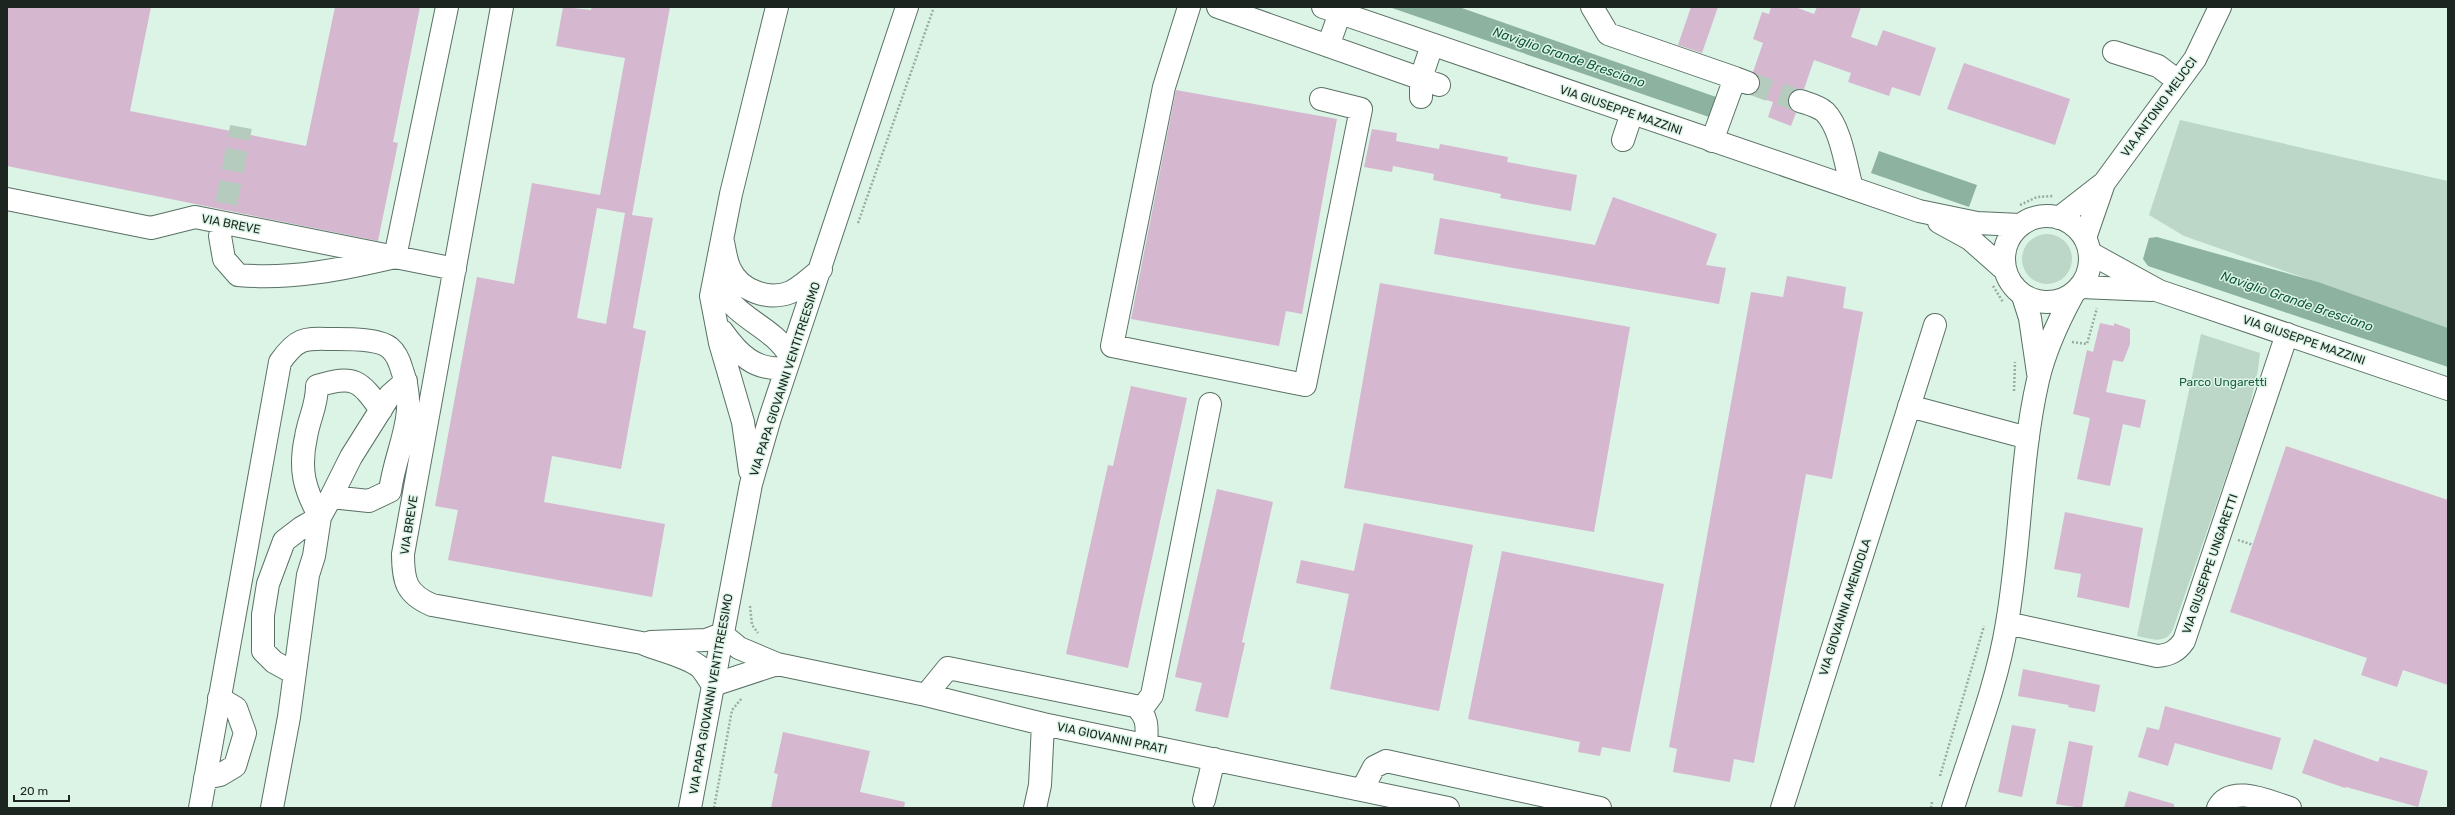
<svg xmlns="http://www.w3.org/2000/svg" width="2455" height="815" font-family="Rubik,sans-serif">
	<rect width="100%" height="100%" fill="#dbf4e6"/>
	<!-- green -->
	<path fill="#bcd6c8" d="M 2180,120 L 2448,181 L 2448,328 L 2184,236 L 2149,215 Z
		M2022 259a25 25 0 1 1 50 0a25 25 0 1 1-50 0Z
		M 2201,334 L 2260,353 L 2258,370 L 2248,413 L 2173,629 C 2166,645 2151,639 2137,636 Z"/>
	<!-- water -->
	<path fill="#8db3a0" d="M 1389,7 L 1459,7 L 1719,98 L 1712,118 Z
		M 1879,151 L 1977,185 L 1969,207 L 1871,173 Z
		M 2157,237 L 2318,282 L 2448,328 L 2448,367 L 2148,266 L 2143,259 L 2149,238 Z"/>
	<!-- building -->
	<path fill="#d6b7d0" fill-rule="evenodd" d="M 7,7 L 151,7 L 130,111 L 306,146 L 335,7 L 420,7 L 393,142 L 398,143 L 378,241 L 7,166 Z
		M 563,7 L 591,10 L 592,7 L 670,7 L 632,215 L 653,218 L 633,328 L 646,331 L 621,469 L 552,456 L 544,502 L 665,524 L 652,597 L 448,560 L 458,510 L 435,506 L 477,277 L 514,284 L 532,183 L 600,195 L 625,58 L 556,46 ZM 597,208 L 625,213 L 606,324 L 577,318 Z
		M 1691,7 L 1718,7 L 1702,53 L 1678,45 Z
		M 1771,7 L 1795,7 L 1814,14 L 1817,7 L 1861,7 L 1851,37 L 1877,46 L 1883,30 L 1936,48 L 1920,96 L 1892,87 L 1889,96 L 1848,82 L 1851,73 L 1814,60 L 1804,89 L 1797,89 L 1788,97 L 1788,104 L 1796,113 L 1791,126 L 1768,117 L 1773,102 L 1751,95 L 1760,87 L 1760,81 L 1753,72 L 1763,43 L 1753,39 L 1762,12 L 1769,14 Z
		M 1964,63 L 2070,99 L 2055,145 L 1947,109 Z
		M 1176,90 L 1337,119 L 1302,314 L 1286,311 L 1279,346 L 1131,319 Z
		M 1372,129 L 1397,133 L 1396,141 L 1439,149 L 1440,144 L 1508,157 L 1507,162 L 1577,175 L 1571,211 L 1500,198 L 1501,194 L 1433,180 L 1434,174 L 1393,166 L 1392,172 L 1364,167 Z
		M 1613,197 L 1717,234 L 1706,265 L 1726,268 L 1719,304 L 1434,254 L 1440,218 L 1595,245 Z
		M 1787,276 L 1846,287 L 1843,308 L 1863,312 L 1832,479 L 1806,474 L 1754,763 L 1734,759 L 1730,782 L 1673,772 L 1677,749 L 1669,747 L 1751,292 L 1783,297 Z
		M 1380,283 L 1630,327 L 1594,532 L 1344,488 Z
		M 2100,323 L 2114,326 L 2114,323 L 2130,329 L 2130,344 L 2123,362 L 2113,360 L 2106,392 L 2146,400 L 2140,428 L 2123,424 L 2110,486 L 2077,479 L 2090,418 L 2073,414 L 2087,350 L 2093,352 Z
		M 1131,386 L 1187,398 L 1128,668 L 1066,654 L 1108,465 L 1113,466 Z
		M 2286,446 L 2448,500 L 2448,685 L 2403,670 L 2397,687 L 2361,675 L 2367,658 L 2230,612 Z
		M 1217,489 L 1273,502 L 1242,642 L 1245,643 L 1228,718 L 1195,711 L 1202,683 L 1175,677 Z
		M 2065,512 L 2143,528 L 2129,608 L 2077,597 L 2081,574 L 2054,569 Z
		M 1364,523 L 1473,545 L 1439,711 L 1330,689 L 1349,594 L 1296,583 L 1301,560 L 1354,571 Z
		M 1502,551 L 1664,584 L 1630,752 L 1602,747 L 1600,756 L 1578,752 L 1580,742 L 1468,719 Z
		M 2023,669 L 2100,685 L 2095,712 L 2068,707 L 2069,705 L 2018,696 Z
		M 2165,706 L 2281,738 L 2272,770 L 2175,743 L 2168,766 L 2138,757 L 2147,727 L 2159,730 Z
		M 2012,725 L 2036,729 L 2022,797 L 1998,792 Z
		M 783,732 L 870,751 L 860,792 L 905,802 L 904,808 L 771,808 L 778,774 L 774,773 Z
		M 2314,739 L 2378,762 L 2380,757 L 2428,771 L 2418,807 L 2346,787 L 2345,788 L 2302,773 Z
		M 2069,741 L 2093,746 L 2082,808 L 2056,804 Z
		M 2129,791 L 2174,804 L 2174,808 L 2124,808 Z"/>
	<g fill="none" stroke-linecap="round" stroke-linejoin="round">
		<!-- minor-tunnel -->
		<path stroke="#b5cbbe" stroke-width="22" stroke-dasharray="22 11" stroke-linecap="butt" d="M 1749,83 L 1800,101
			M 220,236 L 241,127"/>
		<!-- minor casing -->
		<g stroke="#5a7165" stroke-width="24">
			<path id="minor" d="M 502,7 L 403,554 C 403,581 406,594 432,605 L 642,643 C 660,651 686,656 700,667 C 705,672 709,680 713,685
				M 1189,7 L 1164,87 L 1112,346 L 1305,385 L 1361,109 L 1321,99
				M 1218,7 L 1439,85
				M 1592,7 L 1608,34 L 1735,78
				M 1328,46 L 1340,13
				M 2114,52 L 2158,66 L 2178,81
				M 1421,97 L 1421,78 L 1432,45
				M 1800,101 C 1809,104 1818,106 1825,112 C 1841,128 1846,167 1852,188
				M 1623,140 L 1632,113
				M 1712,141 L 1735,78 L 1748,83
				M 7,199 L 151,228 L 195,217 L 455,269
				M 2059,218 L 2104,183 L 2195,59 L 2220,7
				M 220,236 L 224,259 L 238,275 C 291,280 344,269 395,257 L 447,7
				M 2085,238 L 2104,183
				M 723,242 C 725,251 726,261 730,269 C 740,291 769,301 791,292 C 802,286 812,277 821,269
				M 717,271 C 723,318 769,320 790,356
				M 2023,296 L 2030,318 L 2038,373
				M 722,331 C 739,355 755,371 786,368
				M 1909,406 L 2028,438
				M 750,471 L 743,422 L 720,343 L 711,296 L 731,194 L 777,7
				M 331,497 L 351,457 L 390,395 L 406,381
				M 2007,623 L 2157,656 C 2170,655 2177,651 2184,641 L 2287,334
				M 722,634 L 739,648 L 777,664 L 926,695 L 1043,724 L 1448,808
				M 651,642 L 706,640 L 722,634
				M 294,673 L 274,662 L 263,651 L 263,615 L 268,584 L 284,541 L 301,528 L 320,517 C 304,489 299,469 306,437 C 309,418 317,406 317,386 C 355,374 360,381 381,410
				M 713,685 L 777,664
				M 926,695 L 948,668 L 1135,706 C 1149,716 1147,730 1146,745
				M 1141,710 L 1152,695 L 1210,404
				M 205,778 L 220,775 L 235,766 L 245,733 L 236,708 L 219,698
				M 1362,790 L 1374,767 L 1386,761 L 1600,808
				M 1204,800 L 1214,759
				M 200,808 L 280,362 C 299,335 306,339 337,339 C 351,339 380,339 390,348 C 396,353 400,363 402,370 C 419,417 396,446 390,491 L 369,501 L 331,497 L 320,517 L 314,556 L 308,575 L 289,717 L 272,808
				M 690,808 L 751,484 L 770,418 L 907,7
				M 1035,808 L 1040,785 L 1043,724
				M 1782,808 L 1935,325
				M 1953,808 C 1972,747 1997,686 2007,623 C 2021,542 2020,459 2038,380 C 2045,350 2058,322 2072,296
				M 2218,808 C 2231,783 2270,802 2290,808"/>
		</g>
		<!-- major casing -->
		<g stroke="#5a7165" stroke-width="24">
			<path id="major" d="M 1323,7 L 1919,211 L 1977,223 L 2020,225
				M2004 259a43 43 0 1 1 86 0a43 43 0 1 1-86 0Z
				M 1939,222 L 1970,239 L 2005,270
				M 2090,253 L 2159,291 L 2448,389
				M 2081,287 L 2152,290"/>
		</g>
		<!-- path -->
		<path stroke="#98aca1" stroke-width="2.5" stroke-dasharray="2 2" stroke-linecap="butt" d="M 2020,205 L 2037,197 L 2053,196
			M 858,223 L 934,7
			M 1993,286 L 2003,302
			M 2072,342 L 2087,344 L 2097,308
			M 2014,391 L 2015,362
			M 2238,540 L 2253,545
			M 750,606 L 752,625 L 758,633
			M 1940,776 L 1984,626
			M 714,808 L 732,710 L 742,698
			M 1931,808 L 1932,802"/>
		<!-- minor -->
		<use href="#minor" stroke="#fff" stroke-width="22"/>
		<!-- major -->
		<use href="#major" stroke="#fff" stroke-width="22"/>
	</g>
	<g text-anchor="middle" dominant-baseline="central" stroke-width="3" stroke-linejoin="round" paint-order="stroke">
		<!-- street labels -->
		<g font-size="12" fill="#1c2520" stroke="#dbf4e6">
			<text transform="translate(2159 107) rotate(-54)">VIA ANTONIO MEUCCI</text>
			<text transform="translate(1621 110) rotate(19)">VIA GIUSEPPE MAZZINI</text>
			<text transform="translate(231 224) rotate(11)">VIA BREVE</text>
			<text transform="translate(2304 340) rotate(19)">VIA GIUSEPPE MAZZINI</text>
			<text transform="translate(785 379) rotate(-72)">VIA PAPA GIOVANNI VENTITREESIMO</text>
			<text transform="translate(409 525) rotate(-81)">VIA BREVE</text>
			<text transform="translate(2210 564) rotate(-71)">VIA GIUSEPPE UNGARETTI</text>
			<text transform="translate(1845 607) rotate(-72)">VIA GIOVANNI AMENDOLA</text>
			<text transform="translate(711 694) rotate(-80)">VIA PAPA GIOVANNI VENTITREESIMO</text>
			<text transform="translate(1112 738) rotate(12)">VIA GIOVANNI PRATI</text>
		</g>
		<!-- park labels -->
		<g font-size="12" fill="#1f5f45" stroke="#dbf4e6">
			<text x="2223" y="382">Parco Ungaretti</text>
		</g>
		<!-- water labels -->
		<g font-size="13" font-style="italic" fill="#11543b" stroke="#dbf4e6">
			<text transform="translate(1569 57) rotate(19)">Naviglio Grande Bresciano</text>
			<text transform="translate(2297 301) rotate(19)">Naviglio Grande Bresciano</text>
		</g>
	</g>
	<!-- border -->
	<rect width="2455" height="815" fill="none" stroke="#1c2520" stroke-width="16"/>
	<!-- scale -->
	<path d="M14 795v6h55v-6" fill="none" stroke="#1c2520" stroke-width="2"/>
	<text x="20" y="795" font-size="12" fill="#1c2520" stroke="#dbf4e6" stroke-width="3" paint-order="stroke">20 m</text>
</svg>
